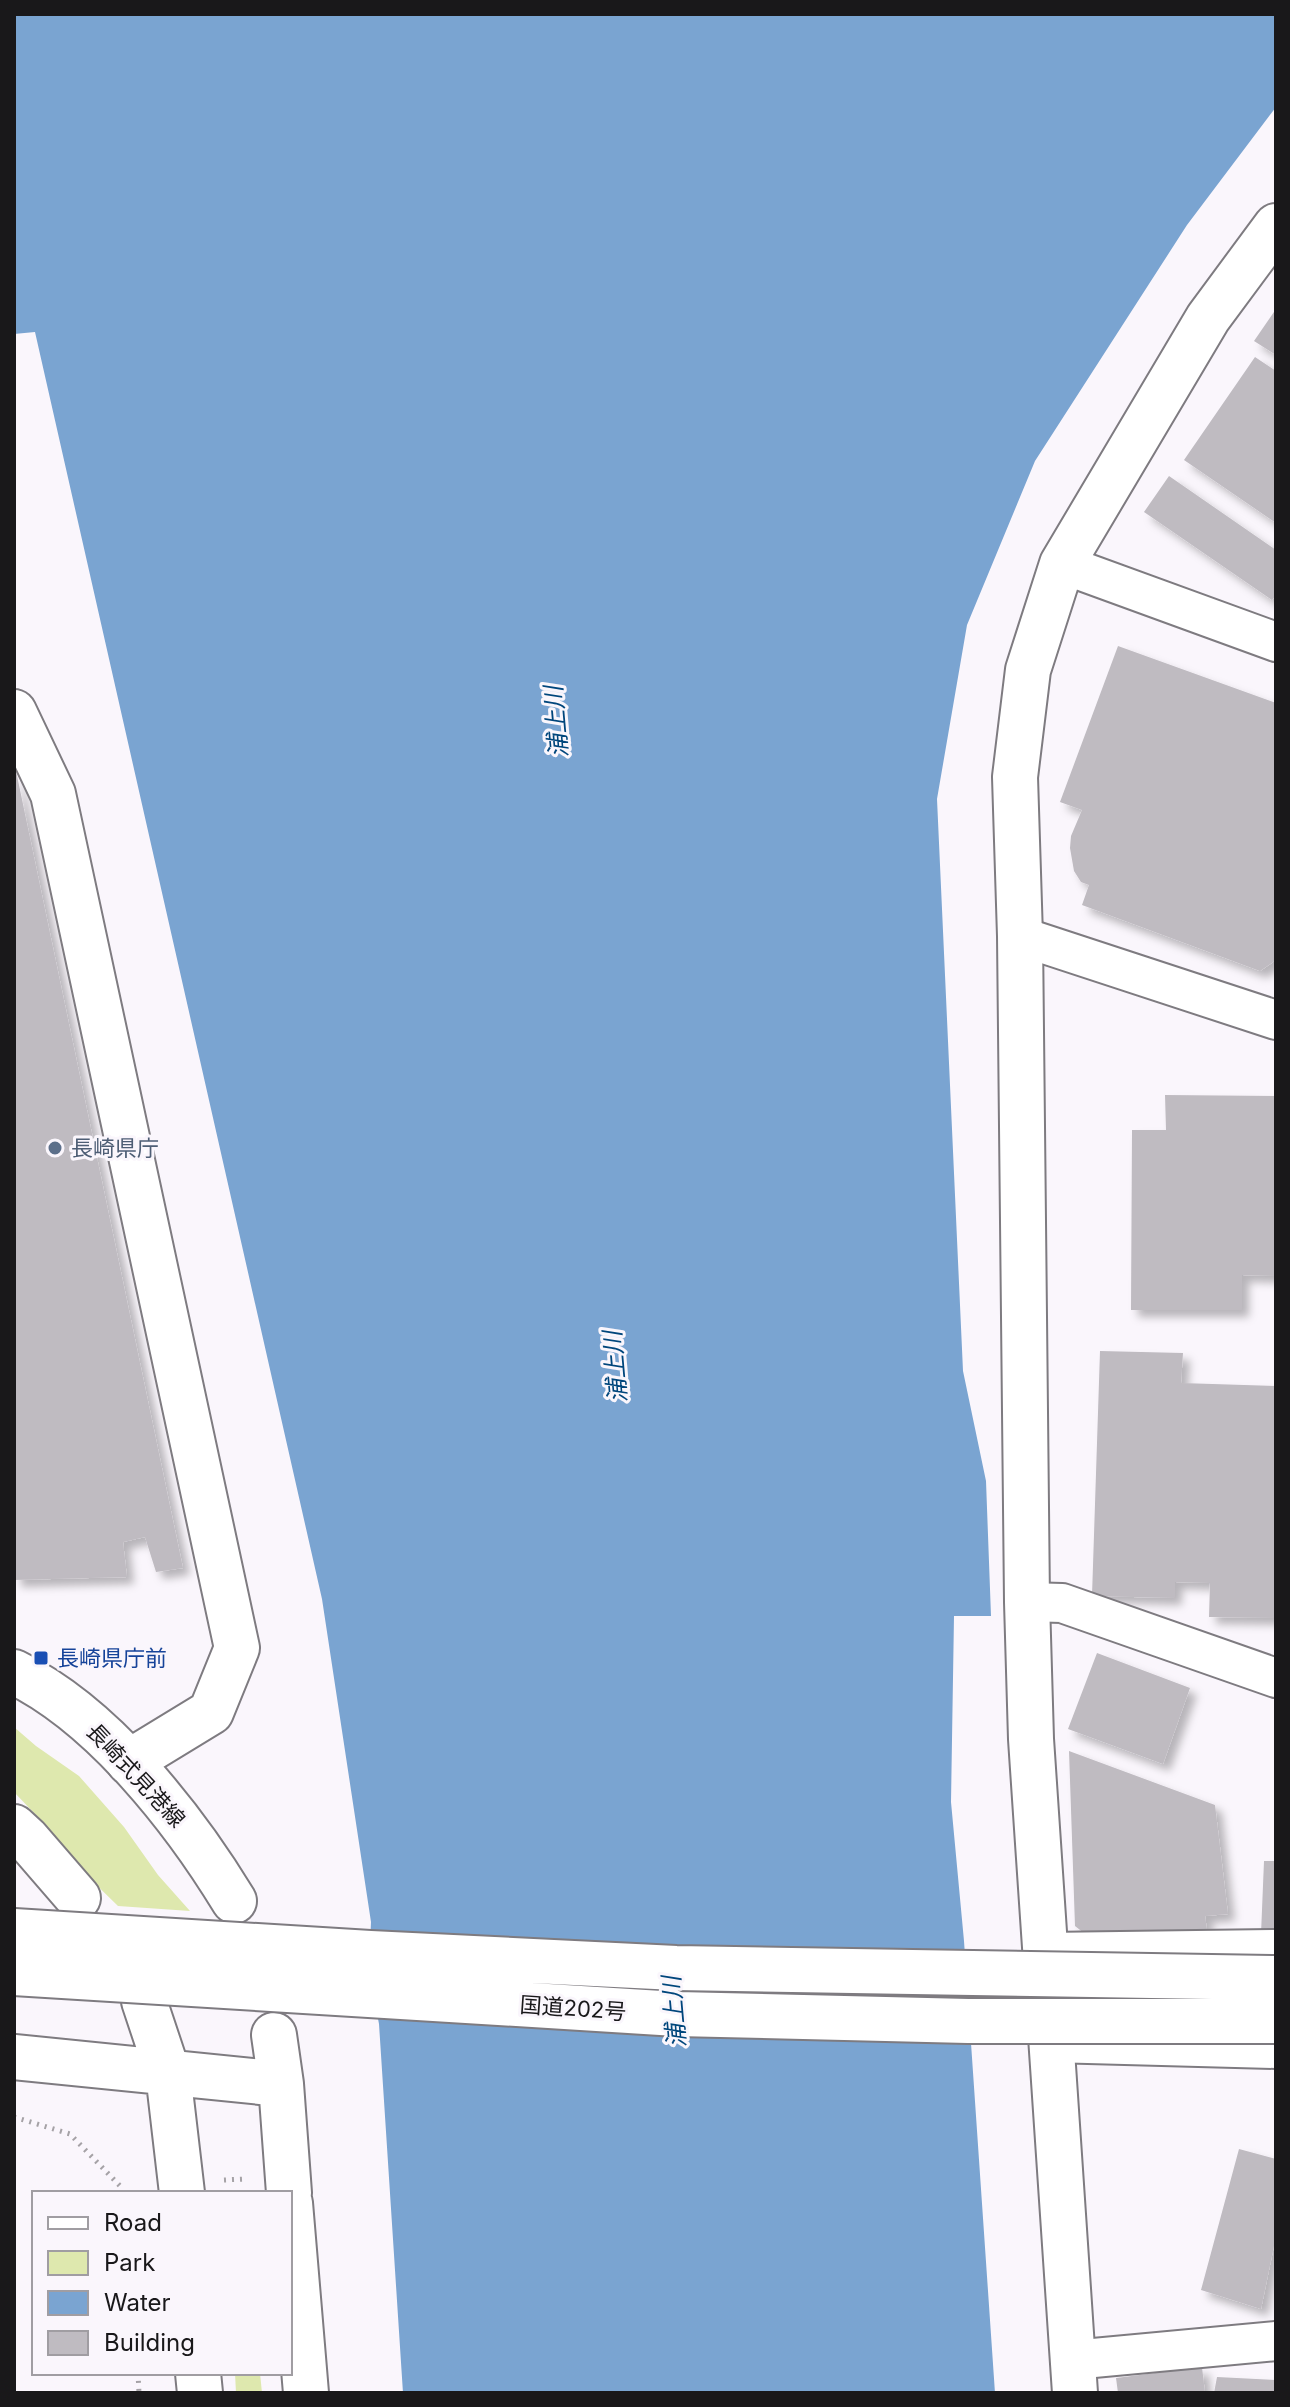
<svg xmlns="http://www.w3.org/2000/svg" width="1290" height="2407" font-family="Inter,'Noto Sans JP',sans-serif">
	<defs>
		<filter id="shadow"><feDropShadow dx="7" dy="7" stdDeviation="4" flood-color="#0004"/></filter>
	</defs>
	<rect width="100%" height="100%" fill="#faf6fc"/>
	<!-- green -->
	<path fill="#dee8ae" d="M 14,1727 L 36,1746 L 79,1776 L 124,1827 L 158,1875 L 190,1911 L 118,1906 L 77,1866 L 53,1833 L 14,1792 Z
		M 235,2373 L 260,2373 L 262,2393 L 236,2393 Z"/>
	<!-- water -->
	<path fill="#7aa4d1" d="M 14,14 L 1276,14 L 1276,107 L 1187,225 L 1035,461 L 967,625 L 937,799 L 963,1371 L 986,1481 L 991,1616 L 954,1616 L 951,1802 L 964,1941 L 995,2393 L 403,2393 L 379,2024 C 372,1989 369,1957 371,1922 L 322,1599 L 35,332 L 14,334 Z"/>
	<!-- building -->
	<path fill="#bfbbc1" filter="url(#shadow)" d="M 1276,309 L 1276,355 L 1254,341 Z
		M 1255,357 L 1276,371 L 1276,523 L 1184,460 Z
		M 1169,476 L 1276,550 L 1276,595 L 1272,600 L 1144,512 Z
		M 1118,646 L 1276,703 L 1276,960 L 1260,971 L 1082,905 L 1089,885 L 1081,882 L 1074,871 L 1070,848 L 1071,836 L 1082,810 L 1060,802 Z
		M 15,766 L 183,1568 L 156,1572 L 145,1537 L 123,1542 L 127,1577 L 14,1580 Z
		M 1165,1095 L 1276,1096 L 1276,1276 L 1242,1275 L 1242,1310 L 1131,1310 L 1132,1130 L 1166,1130 Z
		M 1100,1351 L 1183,1353 L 1181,1383 L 1276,1386 L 1276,1618 L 1209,1617 L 1210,1583 L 1175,1582 L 1175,1598 L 1092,1596 Z
		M 1097,1653 L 1190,1688 L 1163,1764 L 1068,1729 Z
		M 1069,1751 L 1215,1805 L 1228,1914 L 1205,1916 L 1207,1930 L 1089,1937 L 1075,1926 Z
		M 1264,1861 L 1276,1861 L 1276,1935 L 1261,1934 Z
		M 1239,2149 L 1276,2159 L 1276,2236 L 1261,2309 L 1201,2290 Z
		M 1202,2367 L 1205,2393 L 1118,2393 L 1116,2378 Z
		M 1217,2377 L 1276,2380 L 1276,2393 L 1214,2393 Z"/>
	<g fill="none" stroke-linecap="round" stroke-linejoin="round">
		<!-- minor casing -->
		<g stroke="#7e7b80" stroke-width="42">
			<path id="minor" d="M 1062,564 L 1276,642
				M 1020,936 L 1276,1020
				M 1027,1602 L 1062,1603 L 1276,1678
				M 1045,1952 L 1276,1949
				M 1051,2043 L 1276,2049
				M 1072,2360 L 1276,2341"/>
		</g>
		<!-- tertiary casing -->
		<g stroke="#7e7b80" stroke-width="48">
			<path id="tertiary" d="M 14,712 L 53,794 L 237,1648 L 211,1712 L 129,1762
				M 1075,2393 L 1031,1739 L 1027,1602 L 1020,936 L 1015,777 L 1028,670 L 1062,564 L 1208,318 L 1276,226"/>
		</g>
		<!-- secondary casing -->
		<g stroke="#7e7b80" stroke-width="48">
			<path id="secondary" d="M 14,1672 C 103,1715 184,1819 234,1901
				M 14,1827 L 27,1839 L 78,1898
				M 144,2001 L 168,2073 L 182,2193
				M 274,2035 L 281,2084 L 289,2193
				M 14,2057 L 281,2084
				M 290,2203 L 306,2393
				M 198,2373 L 200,2393"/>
		</g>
		<!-- path -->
		<path stroke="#a5a2a6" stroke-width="5" stroke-dasharray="2 6" stroke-linecap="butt" d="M 14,2117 L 70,2134 L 122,2188 L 122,2193
			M 224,2180 L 245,2179
			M 138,2373 L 139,2393"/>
		<!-- minor -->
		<use href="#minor" stroke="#fff" stroke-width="38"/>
		<!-- tertiary -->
		<use href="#tertiary" stroke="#fff" stroke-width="44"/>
		<!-- secondary -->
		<use href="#secondary" stroke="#fff" stroke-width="44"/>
		<!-- trunk-bridge casing -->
		<g stroke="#7e7b80" stroke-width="48" stroke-linecap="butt">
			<path id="trunk-bridge" d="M 14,1931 L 370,1953 L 676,1968 L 1276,1978
				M 14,1973 L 677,2014 L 968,2021 L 1276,2021"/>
		</g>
		<!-- trunk-bridge -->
		<use href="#trunk-bridge" stroke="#fff" stroke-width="44"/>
	</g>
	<!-- markers -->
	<circle fill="#5c6f8a" stroke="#faf6fc" stroke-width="3" cx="55" cy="1148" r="8"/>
	<rect fill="#1a4fb4" stroke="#faf6fc" stroke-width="3" x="33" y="1650" width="16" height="16" rx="4"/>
	<g text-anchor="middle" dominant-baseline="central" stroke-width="6" stroke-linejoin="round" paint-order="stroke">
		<!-- service labels -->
		<g font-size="22" fill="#4e5e75" stroke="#faf6fc" text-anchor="start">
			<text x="71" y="1148">長崎県庁</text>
		</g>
		<!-- transit labels -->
		<g font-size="22" fill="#164399" stroke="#faf6fc" text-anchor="start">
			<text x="57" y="1658">長崎県庁前</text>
		</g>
		<!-- street labels -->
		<g font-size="22" fill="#19181a" stroke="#faf6fc">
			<text transform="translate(136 1775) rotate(47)">長崎式見港線</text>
			<text transform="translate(573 2008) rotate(4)">国道202号</text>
		</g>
		<!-- water labels -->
		<g font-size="24" font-style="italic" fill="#00467c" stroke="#faf6fc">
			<text transform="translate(556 722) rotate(-95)">浦上川</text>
			<text transform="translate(615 1367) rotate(-95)">浦上川</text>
			<text transform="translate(674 2012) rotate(-95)">浦上川</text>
		</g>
	</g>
	<!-- border -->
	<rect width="1290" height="2407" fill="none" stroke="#19181a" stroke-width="32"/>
	<!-- legend -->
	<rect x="32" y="2191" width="260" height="184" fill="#faf6fc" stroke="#a09da2" stroke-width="2"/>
	<rect x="48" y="2217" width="40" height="12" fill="#ffffff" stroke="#a09da2" stroke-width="2"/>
	<text x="104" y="2231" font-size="24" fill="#19181a">Road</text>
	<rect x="48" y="2251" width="40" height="24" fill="#dee8ae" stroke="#a09da2" stroke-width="2"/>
	<text x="104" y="2271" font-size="24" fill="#19181a">Park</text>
	<rect x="48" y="2291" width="40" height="24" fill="#7aa4d1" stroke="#a09da2" stroke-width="2"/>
	<text x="104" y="2311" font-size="24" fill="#19181a">Water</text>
	<rect x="48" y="2331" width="40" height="24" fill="#bfbbc1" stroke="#a09da2" stroke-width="2"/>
	<text x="104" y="2351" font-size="24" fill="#19181a">Building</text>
</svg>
